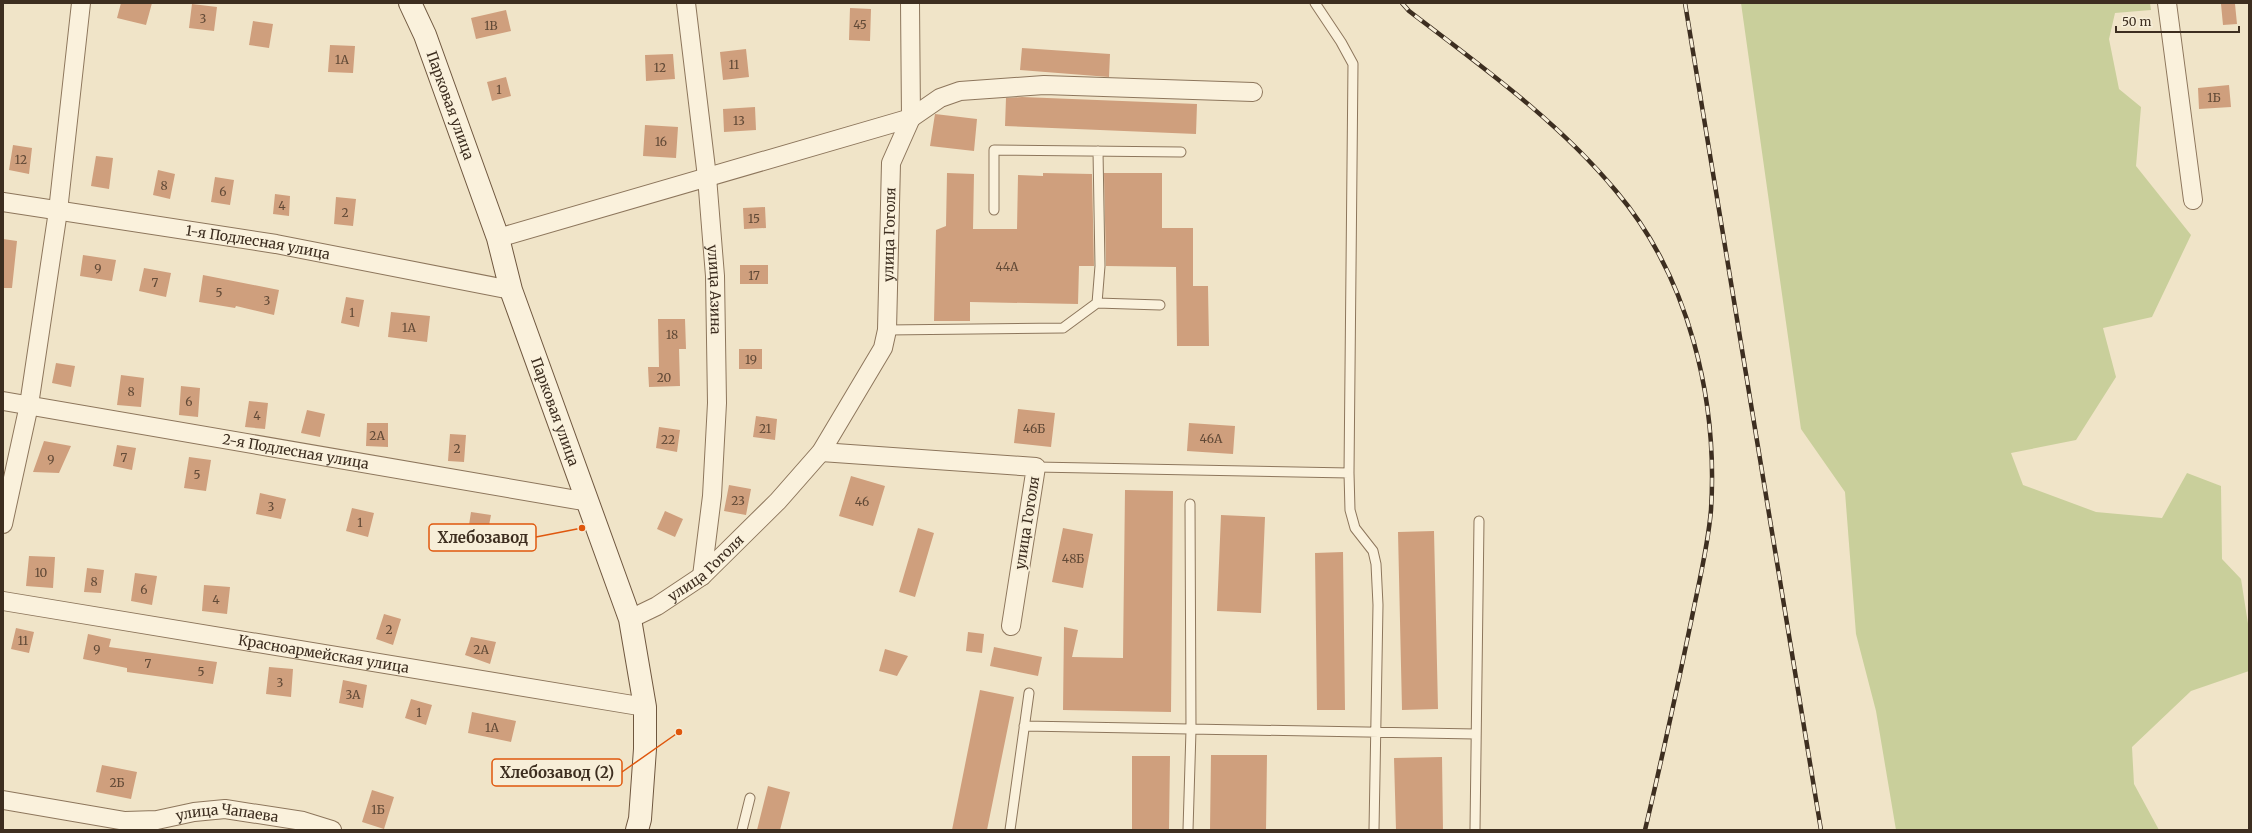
<svg xmlns="http://www.w3.org/2000/svg" width="2252" height="833" font-family="Merriweather,serif">
	<rect width="100%" height="100%" fill="#f0e4c8"/>
	<!-- green -->
	<path fill="#c9cf9b" d="M 1741,3 L 2150,3 L 2151,10 L 2115,13 L 2109,39 L 2119,89 L 2141,107 L 2136,166 L 2191,235 L 2152,317 L 2103,328 L 2116,377 L 2076,440 L 2011,453 L 2023,485 L 2096,512 L 2162,518 L 2187,473 L 2221,486 L 2222,559 L 2241,579 L 2249,630 L 2249,671 L 2191,691 L 2132,747 L 2134,784 L 2159,830 L 1896,830 L 1876,711 L 1856,634 L 1845,492 L 1801,429 Z"/>
	<!-- building -->
	<path fill="#cf9f7d" d="M 121,3 L 152,3 L 146,25 L 117,18 Z
		M 192,4 L 217,7 L 214,31 L 189,28 Z
		M 2221,4 L 2235,4 L 2237,24 L 2223,25 Z
		M 850,8 L 871,9 L 870,41 L 849,40 Z
		M 506,10 L 511,31 L 476,39 L 471,18 Z
		M 253,21 L 273,24 L 269,48 L 249,45 Z
		M 330,45 L 355,46 L 353,73 L 328,72 Z
		M 1022,48 L 1110,54 L 1109,77 L 1020,70 Z
		M 746,49 L 749,77 L 723,80 L 720,52 Z
		M 673,54 L 675,79 L 646,81 L 645,55 Z
		M 506,77 L 511,96 L 492,101 L 487,82 Z
		M 2229,85 L 2231,107 L 2199,109 L 2198,88 Z
		M 1022,97 L 1197,104 L 1196,134 L 1005,126 L 1006,98 Z
		M 755,107 L 756,130 L 724,132 L 723,109 Z
		M 935,114 L 977,119 L 974,151 L 930,146 Z
		M 645,125 L 678,127 L 676,158 L 643,156 Z
		M 13,145 L 32,148 L 29,174 L 9,170 Z
		M 96,156 L 113,158 L 109,189 L 91,186 Z
		M 158,170 L 175,174 L 170,199 L 153,195 Z
		M 947,173 L 974,174 L 973,229 L 1017,229 L 1018,175 L 1043,176 L 1043,173 L 1092,174 L 1094,266 L 1079,266 L 1078,304 L 970,302 L 970,321 L 934,321 L 936,230 L 946,226 Z
		M 1104,173 L 1162,173 L 1162,228 L 1193,228 L 1193,286 L 1208,286 L 1209,346 L 1177,346 L 1176,267 L 1106,266 Z
		M 215,177 L 234,180 L 230,205 L 211,202 Z
		M 275,194 L 290,196 L 289,216 L 273,214 Z
		M 336,197 L 356,199 L 353,226 L 334,224 Z
		M 765,207 L 766,228 L 744,229 L 743,208 Z
		M 3,239 L 17,241 L 12,288 L 3,288 Z
		M 83,255 L 116,260 L 112,281 L 80,276 Z
		M 740,265 L 768,265 L 768,284 L 740,284 Z
		M 144,268 L 171,273 L 166,297 L 139,291 Z
		M 203,275 L 279,290 L 274,315 L 236,306 L 235,308 L 199,302 Z
		M 346,297 L 364,300 L 359,327 L 341,323 Z
		M 391,312 L 430,316 L 427,342 L 388,337 Z
		M 658,319 L 685,319 L 686,349 L 679,349 L 680,386 L 649,387 L 648,367 L 659,367 Z
		M 739,349 L 762,349 L 762,369 L 739,369 Z
		M 56,363 L 75,366 L 71,387 L 52,383 Z
		M 121,375 L 144,378 L 141,407 L 117,405 Z
		M 181,386 L 200,388 L 198,417 L 179,415 Z
		M 249,401 L 268,403 L 265,429 L 245,427 Z
		M 1018,409 L 1055,413 L 1051,447 L 1014,443 Z
		M 307,410 L 325,414 L 320,437 L 301,433 Z
		M 756,416 L 777,419 L 775,440 L 753,437 Z
		M 367,423 L 388,423 L 388,447 L 366,446 Z
		M 1189,423 L 1235,426 L 1233,454 L 1187,451 Z
		M 659,427 L 680,430 L 677,452 L 656,448 Z
		M 450,434 L 466,435 L 464,462 L 448,461 Z
		M 44,441 L 71,446 L 59,473 L 33,472 Z
		M 117,445 L 136,448 L 132,470 L 113,466 Z
		M 189,457 L 211,460 L 206,491 L 184,488 Z
		M 851,476 L 885,486 L 873,526 L 839,516 Z
		M 729,485 L 751,489 L 746,515 L 724,511 Z
		M 1125,490 L 1173,491 L 1171,712 L 1063,710 L 1064,627 L 1078,630 L 1072,657 L 1123,658 Z
		M 260,493 L 286,499 L 281,519 L 256,514 Z
		M 352,508 L 374,513 L 368,537 L 346,531 Z
		M 665,511 L 683,519 L 675,537 L 657,529 Z
		M 471,512 L 491,515 L 486,541 L 467,538 Z
		M 1221,515 L 1265,517 L 1261,613 L 1217,611 Z
		M 918,528 L 934,533 L 915,597 L 899,592 Z
		M 1063,528 L 1093,534 L 1083,588 L 1052,582 Z
		M 1434,531 L 1438,709 L 1402,710 L 1398,532 Z
		M 1343,552 L 1345,710 L 1317,710 L 1315,553 Z
		M 29,556 L 55,557 L 53,588 L 26,586 Z
		M 87,568 L 104,570 L 101,593 L 84,592 Z
		M 135,573 L 157,576 L 152,605 L 131,601 Z
		M 204,585 L 230,587 L 227,614 L 202,611 Z
		M 384,614 L 401,619 L 393,645 L 376,639 Z
		M 16,628 L 34,632 L 29,653 L 11,649 Z
		M 968,632 L 984,634 L 982,653 L 966,651 Z
		M 88,634 L 111,639 L 109,647 L 217,662 L 213,684 L 127,672 L 127,668 L 83,659 Z
		M 471,637 L 496,642 L 490,664 L 465,655 Z
		M 994,647 L 1042,657 L 1038,676 L 990,666 Z
		M 885,649 L 908,656 L 897,676 L 879,671 Z
		M 269,667 L 293,669 L 291,697 L 266,694 Z
		M 343,680 L 367,685 L 363,708 L 339,703 Z
		M 980,690 L 1014,697 L 987,830 L 952,830 Z
		M 411,699 L 432,705 L 426,725 L 405,718 Z
		M 472,712 L 516,721 L 511,742 L 468,733 Z
		M 1211,755 L 1267,755 L 1266,830 L 1210,830 Z
		M 1132,756 L 1170,756 L 1169,830 L 1132,830 Z
		M 1442,757 L 1443,830 L 1396,830 L 1394,758 Z
		M 102,765 L 137,772 L 131,799 L 96,792 Z
		M 768,786 L 790,792 L 780,830 L 757,830 Z
		M 372,790 L 394,797 L 384,829 L 362,822 Z"/>
	<g fill="none" stroke-linecap="round" stroke-linejoin="round">
		<!-- lane casing -->
		<g stroke="#8d765c" stroke-width="11">
			<path id="lane" d="M 994,210 L 994,150 L 1181,152
				M 1097,303 L 1100,266 L 1098,151
				M 887,330 L 1063,328 L 1097,303 L 1160,305
				M 1036,467 L 1349,473 L 1353,64 L 1341,42 L 1315,3
				M 1349,473 L 1350,510 L 1355,528 L 1373,551 L 1376,564 L 1378,605 L 1374,830
				M 1024,726 L 1475,734
				M 742,830 L 750,798
				M 1010,830 L 1029,693
				M 1188,830 L 1191,730 L 1190,504
				M 1475,830 L 1479,521"/>
		</g>
		<!-- street casing -->
		<g stroke="#8d765c" stroke-width="20">
			<g id="street">
				<path id="s1" d="M 686,3 L 707,177 L 715,276 L 717,403 L 712,496 L 702,576"/>
				<path d="M 2167,3 L 2193,200"/>
				<path id="s2" d="M 3,202 L 276,244 L 511,290"/>
				<path d="M 498,238 L 911,118 L 940,98 L 960,91 L 1044,85 L 1253,92"/>
				<path id="s3" d="M 3,401 L 589,502"/>
				<path d="M 821,452 L 1036,467 L 1011,626"/>
				<path d="M 3,524 L 29,405 L 58,211 L 81,3"/>
				<path id="s4" d="M 3,601 L 645,707"/>
				<path id="s5" d="M 630,619 L 657,606 L 702,576 L 778,501 L 821,452 L 883,348 L 887,330 L 891,163 L 911,118 L 910,3"/>
				<path id="s6" d="M 3,800 L 125,821 L 157,820 L 194,812 L 225,809 L 303,821 L 332,830"/>
			</g>
		</g>
		<!-- secondary casing -->
		<g stroke="#6f573f" stroke-width="24">
			<g id="secondary">
				<path id="s7" d="M 410,3 L 425,35 L 498,238 L 511,290 L 630,619 L 645,707 L 645,749 L 640,819 L 637,830"/>
			</g>
		</g>
		<!-- lane -->
		<use href="#lane" stroke="#faf1dc" stroke-width="9"/>
		<!-- street -->
		<use href="#street" stroke="#faf1dc" stroke-width="18"/>
		<!-- secondary -->
		<use href="#secondary" stroke="#faf1dc" stroke-width="22"/>
		<!-- rail casing -->
		<g stroke="#3d2e20" stroke-width="4.5">
			<path id="rail" d="M 1402,3 L 1409,11 C 1482,67 1557,120 1616,191 C 1689,277 1718,399 1711,510 C 1708,546 1699,582 1692,617 C 1677,689 1662,759 1645,830
				M 1685,3 L 1821,830"/>
		</g>
		<!-- rail -->
		<use href="#rail" stroke="#f7eed8" stroke-width="3" stroke-dasharray="9" stroke-linecap="butt"/>
	</g>
	<g text-anchor="middle" dominant-baseline="central" stroke-width="4" stroke-linejoin="round" paint-order="stroke">
		<!-- number labels -->
		<g font-size="12" fill="#624a37">
			<text x="203" y="18">3</text>
			<text x="860" y="24">45</text>
			<text x="491" y="25">1В</text>
			<text x="342" y="59">1А</text>
			<text x="734" y="64">11</text>
			<text x="660" y="67">12</text>
			<text x="499" y="89">1</text>
			<text x="2214" y="97">1Б</text>
			<text x="739" y="120">13</text>
			<text x="661" y="141">16</text>
			<text x="21" y="159">12</text>
			<text x="164" y="185">8</text>
			<text x="223" y="191">6</text>
			<text x="282" y="205">4</text>
			<text x="345" y="212">2</text>
			<text x="754" y="218">15</text>
			<text x="1007" y="266">44А</text>
			<text x="98" y="268">9</text>
			<text x="754" y="275">17</text>
			<text x="155" y="282">7</text>
			<text x="219" y="292">5</text>
			<text x="267" y="300">3</text>
			<text x="352" y="312">1</text>
			<text x="409" y="327">1А</text>
			<text x="672" y="334">18</text>
			<text x="751" y="359">19</text>
			<text x="664" y="377">20</text>
			<text x="131" y="391">8</text>
			<text x="189" y="401">6</text>
			<text x="257" y="415">4</text>
			<text x="765" y="428">21</text>
			<text x="1034" y="428">46Б</text>
			<text x="377" y="435">2А</text>
			<text x="1211" y="438">46А</text>
			<text x="668" y="439">22</text>
			<text x="457" y="448">2</text>
			<text x="124" y="457">7</text>
			<text x="51" y="459">9</text>
			<text x="197" y="474">5</text>
			<text x="738" y="500">23</text>
			<text x="862" y="501">46</text>
			<text x="271" y="506">3</text>
			<text x="360" y="522">1</text>
			<text x="1073" y="558">48Б</text>
			<text x="41" y="572">10</text>
			<text x="94" y="581">8</text>
			<text x="144" y="589">6</text>
			<text x="216" y="599">4</text>
			<text x="389" y="629">2</text>
			<text x="23" y="640">11</text>
			<text x="97" y="649">9</text>
			<text x="481" y="649">2А</text>
			<text x="148" y="663">7</text>
			<text x="201" y="671">5</text>
			<text x="280" y="682">3</text>
			<text x="353" y="694">3А</text>
			<text x="419" y="712">1</text>
			<text x="492" y="727">1А</text>
			<text x="117" y="782">2Б</text>
			<text x="378" y="809">1Б</text>
		</g>
		<!-- street labels -->
		<g font-size="14" fill="#3d2e20" stroke="#f7eed8">
			<text stroke="none"><textPath href="#s7" startOffset="110">Парковая улица</textPath></text>
			<text stroke="none"><textPath href="#s5" startOffset="491">улица Гоголя</textPath></text>
			<text stroke="none"><textPath href="#s2" startOffset="258">1-я Подлесная улица</textPath></text>
			<text stroke="none"><textPath href="#s1" startOffset="288">улица Азина</textPath></text>
			<text stroke="none"><textPath href="#s7" startOffset="434">Парковая улица</textPath></text>
			<text stroke="none"><textPath href="#s3" startOffset="297">2-я Подлесная улица</textPath></text>
			<text transform="translate(1027 523) rotate(-81)">улица Гоголя</text>
			<text stroke="none"><textPath href="#s5" startOffset="92">улица Гоголя</textPath></text>
			<text stroke="none"><textPath href="#s4" startOffset="325">Красноармейская улица</textPath></text>
			<text stroke="none"><textPath href="#s6" startOffset="227">улица Чапаева</textPath></text>
		</g>
	</g>
	<!-- callouts -->
	<path fill="none" stroke="#df570d" stroke-width="1.5" d="M582 528L536 537M679 732L622 772"/>
	<g fill="#df570d" stroke="#f7eed8" stroke-width="1.5">
		<circle cx="582" cy="528" r="4"/>
		<circle cx="679" cy="732" r="4"/>
	</g>
	<g fill="#f7eed8" stroke="#df570d" stroke-width="1.5">
		<rect x="429" y="524" width="107" height="27" rx="4"/>
		<rect x="492" y="759" width="130" height="27" rx="4"/>
	</g>
	<g font-size="15" text-anchor="middle" font-weight="bold" fill="#3d2e20">
		<text x="483" y="543">Хлебозавод</text>
		<text x="557" y="778">Хлебозавод (2)</text>
	</g>
	<!-- border -->
	<rect width="2252" height="833" fill="none" stroke="#3d2e20" stroke-width="8"/>
	<!-- scale -->
	<path d="M2116 26v6h123v-6" fill="none" stroke="#3d2e20" stroke-width="2"/>
	<text x="2122" y="26" font-size="12" fill="#3d2e20" stroke="#f7eed8" stroke-width="3" paint-order="stroke">50 m</text>
</svg>
